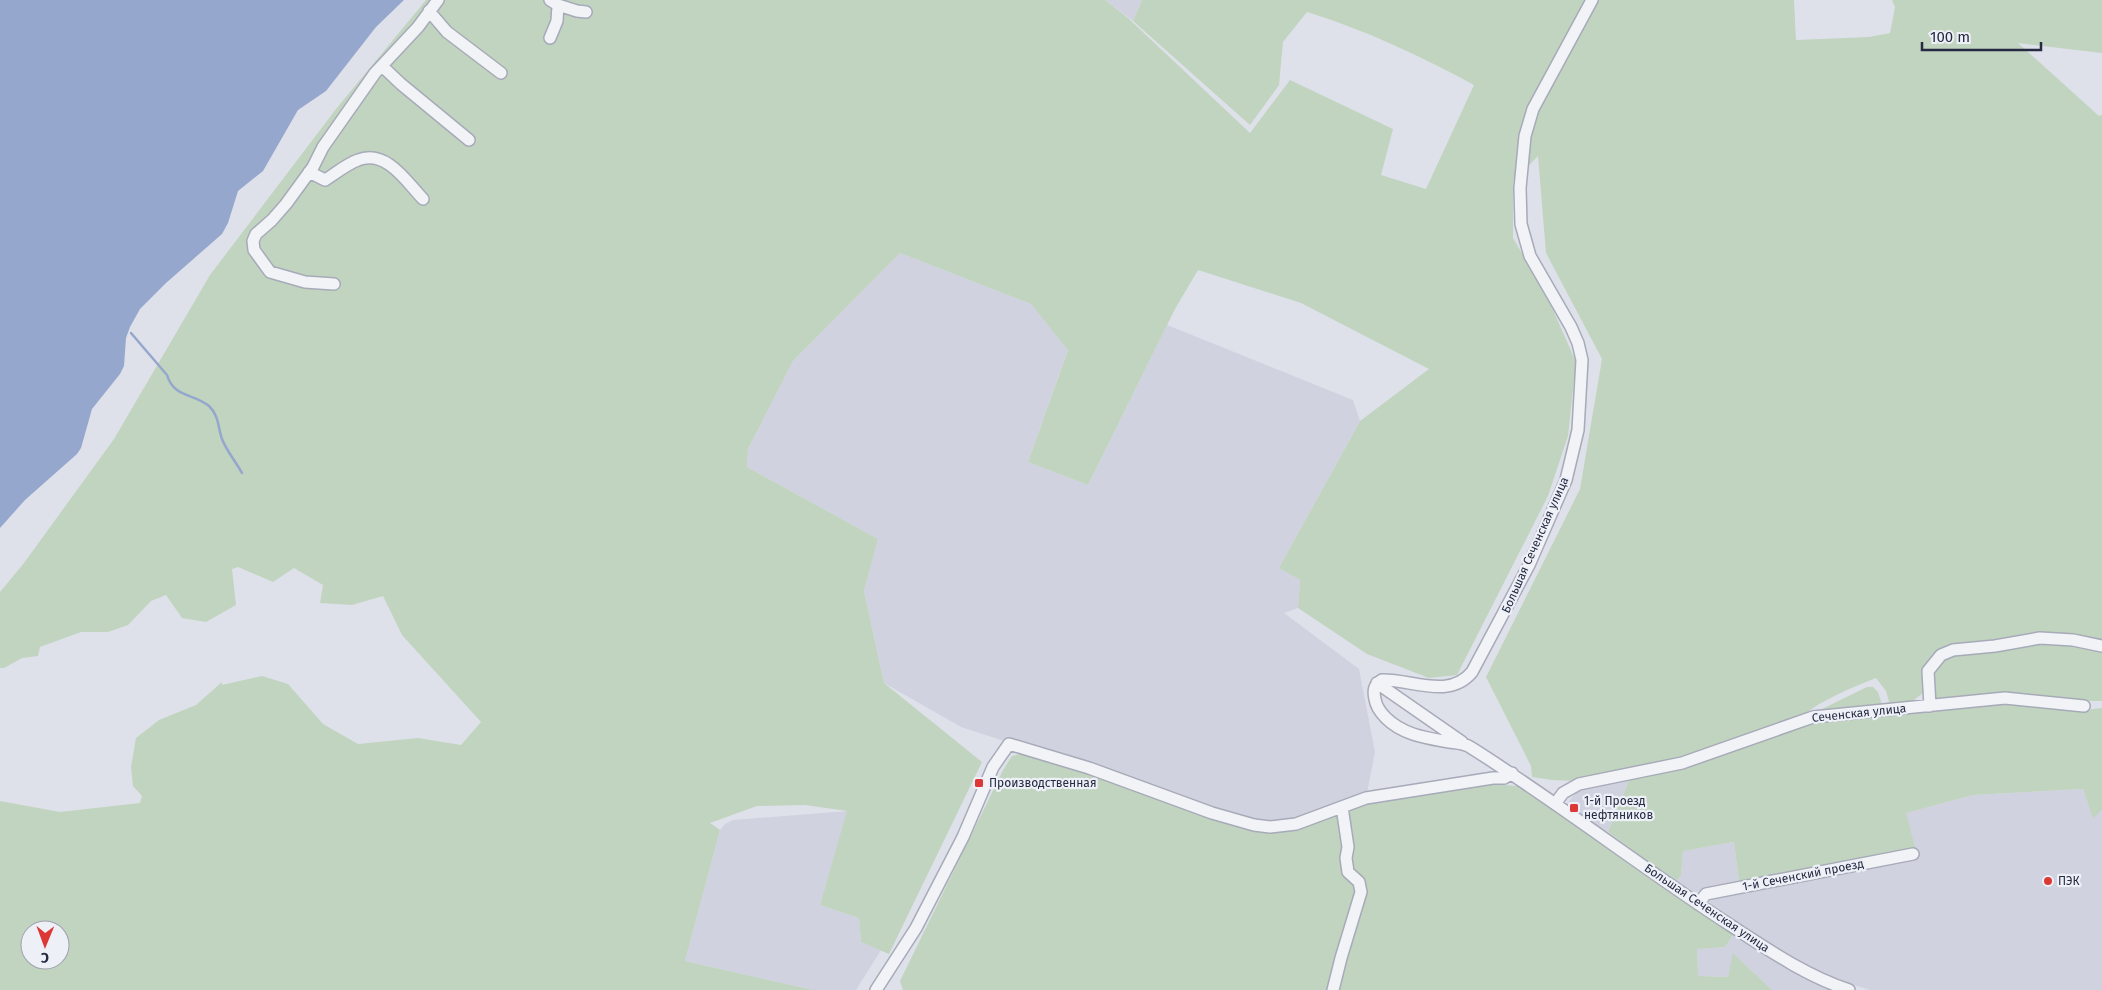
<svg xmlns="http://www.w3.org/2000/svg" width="2102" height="990" font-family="'Fira Sans',sans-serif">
	<rect width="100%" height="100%" fill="#dee1ea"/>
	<!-- built -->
	<path fill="#d0d3df" d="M 1105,0 L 1142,0 L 1133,21 Z
		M 900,253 L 1031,304 L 1068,349 L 1028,462 L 1088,485 L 1167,325 L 1353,400 L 1360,421 L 1279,568 L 1300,580 L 1298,608 L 1284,613 L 1359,669 L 1375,752 L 1366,798 L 1270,827 L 961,727 L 884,683 L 864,591 L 878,539 L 747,467 L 748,449 L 793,361 Z
		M 1630,778 L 1608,832 L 1570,806 L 1569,801 L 1581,787 Z
		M 2083,789 L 2093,817 L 2102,810 L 2102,990 L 1870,990 L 1831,978 L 1777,950 L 1711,907 L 1709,901 L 1712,896 L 1917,855 L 1905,813 L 1973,795 Z
		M 848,811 L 820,905 L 859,918 L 861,942 L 881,950 L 856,990 L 813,990 L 685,961 L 720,830 L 725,824 L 733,820 Z
		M 1734,842 L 1739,882 L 1696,892 L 1691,891 L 1676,882 L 1681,875 L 1683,851 Z
		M 1733,935 L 1773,961 L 1831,990 L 1772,990 L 1734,954 L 1728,977 L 1698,976 L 1697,949 L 1725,947 Z"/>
	<!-- green -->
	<path fill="#c1d4bf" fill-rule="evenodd" d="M 426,0 L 1105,0 L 1128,18 L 1250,133 L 1290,80 L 1393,129 L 1381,175 L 1426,189 L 1474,85 C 1421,56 1365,30 1307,12 L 1283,42 L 1279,85 L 1250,125 L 1133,21 L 1142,0 L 1794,0 L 1796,40 L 1869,37 L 1890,33 L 1895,7 L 1892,0 L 2102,0 L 2102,53 L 2018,43 L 2099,116 L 2102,115 L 2102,642 L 2074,637 L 1951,648 L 1924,676 L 1923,693 L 1911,702 L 1890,705 L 1886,691 L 1876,678 C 1851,688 1823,699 1802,716 L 1682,760 L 1578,781 L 1552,780 L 1532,777 L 1531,766 L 1486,677 L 1580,489 L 1602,359 L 1546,253 L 1538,156 L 1513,181 L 1513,238 L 1546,294 L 1576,362 L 1568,436 L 1548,496 L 1457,675 L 1429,678 L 1367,654 L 1298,608 L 1300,580 L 1279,568 L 1360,421 L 1429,369 L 1301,303 L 1198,270 L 1175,309 L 1088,485 L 1028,462 L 1068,350 L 1031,304 L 900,253 L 793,361 L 748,449 L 747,467 L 878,539 L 864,591 L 884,683 L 982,762 L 889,954 L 861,942 L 859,918 L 820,905 L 847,811 L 805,805 L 757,806 L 710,823 L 720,830 L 685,961 L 813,990 L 0,990 L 0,801 L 60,812 L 140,803 L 142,796 L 133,786 L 131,767 L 136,738 L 159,720 L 196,705 L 222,682 L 222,685 L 262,676 L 288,684 L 323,724 L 358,744 L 418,738 L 461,745 L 481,722 L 402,635 L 383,596 L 352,605 L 320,603 L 323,585 L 294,568 L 273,582 L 238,567 L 232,569 L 236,605 L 206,622 L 182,618 L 166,595 L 151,601 L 128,625 L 108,632 L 81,632 L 40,647 L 38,656 L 22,658 L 4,668 L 0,668 L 0,592 L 24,563 L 114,439 L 210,275 L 336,109 ZM 30,930 L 60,930 L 60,960 L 30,960 Z
		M 2040,641 L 2102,649 L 2102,701 L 1942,701 L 1936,699 L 1933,694 L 1932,677 L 1935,667 L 1953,652 Z
		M 1867,687 L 1873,687 L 1878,692 L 1882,705 L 1818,711 Z
		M 2005,701 L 2084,710 L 2102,708 L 2102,810 L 2093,818 L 2083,789 L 1973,795 L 1906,813 L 1916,851 L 1739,882 L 1734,842 L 1683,851 L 1681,875 L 1676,882 L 1608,832 L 1630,778 L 1814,720 Z
		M 1021,754 L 1028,755 L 1088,773 L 1211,819 L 1237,827 L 1272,833 L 1311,825 L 1367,802 L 1452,788 L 1492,784 L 1517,786 L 1534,795 L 1733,935 L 1725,947 L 1697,949 L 1698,976 L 1728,977 L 1733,953 L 1772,990 L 903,990 L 900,981 L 1003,770 L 1012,756 Z"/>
	<!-- water -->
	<path fill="#96a7cd" d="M 0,0 L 404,0 L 376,27 L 326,91 L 298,110 L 263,171 L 238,191 L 228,223 L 222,234 L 166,283 L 140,309 L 130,327 L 126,338 L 124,366 L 120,374 L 92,409 L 81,448 L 77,454 L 25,500 L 0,528 Z"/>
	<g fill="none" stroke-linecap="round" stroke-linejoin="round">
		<!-- stream -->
		<path stroke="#96a7cd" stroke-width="2.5" d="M 131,333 L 167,375 C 174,398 193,393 209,406 C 219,415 218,428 222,439 C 226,450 236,462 242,473"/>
		<!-- minor casing -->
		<g stroke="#a7aab8" stroke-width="14">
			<path id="minor" d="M 1592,0 L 1533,109 L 1525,136 L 1520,188 L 1521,224 L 1530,256 L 1571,327 L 1578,343 L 1582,360 L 1578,430 L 1566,480 L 1529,565 L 1472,672 C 1449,700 1411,679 1382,680 C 1374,685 1373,690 1375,699 C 1376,706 1381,713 1386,718 C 1403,735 1427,738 1449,742 C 1456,743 1464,743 1470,747 C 1559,803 1642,868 1730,925 C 1767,949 1806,976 1849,990
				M 558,5 L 577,11 L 586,12
				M 429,11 L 447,32 L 501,73
				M 550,38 L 557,21 L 558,5 L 550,0
				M 382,66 L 401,84 L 469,140
				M 309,172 L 325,180 C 336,173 347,164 358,160 C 386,149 406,181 423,199
				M 334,284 L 305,282 L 270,272 L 254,250 L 253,241 L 256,234 L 272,220 L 286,204 L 313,167 L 323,147 L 375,73 L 418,27 L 438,0
				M 1377,683 L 1462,742
				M 1930,706 L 1928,671 L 1941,655 L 1953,650 L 1995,646 L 2040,638 L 2073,640 L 2102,646
				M 1555,804 L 1563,793 L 1579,784 L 1682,763 L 1813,717 L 2005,698 L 2084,706
				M 1698,904 L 1706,894 L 1913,854
				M 876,990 L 916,928 L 963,837 L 993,767 L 1009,744 L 1089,768 L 1212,813 L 1254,825 L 1270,827 L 1296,824 L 1366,798 L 1493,778 L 1504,778 L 1512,773
				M 1333,990 L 1341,958 L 1361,892 L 1359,882 L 1348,872 L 1346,858 L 1348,847 L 1342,807"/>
		</g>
		<!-- minor -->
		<use href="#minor" stroke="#f2f3f7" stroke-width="11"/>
	</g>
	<!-- markers -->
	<g fill="#dc3936" stroke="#eef0f7" stroke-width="2">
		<rect x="974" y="778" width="10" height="10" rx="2.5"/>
		<rect x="1569" y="803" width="10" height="10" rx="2.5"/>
		<circle cx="2048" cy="881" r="5"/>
	</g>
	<g text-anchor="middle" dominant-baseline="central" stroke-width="4.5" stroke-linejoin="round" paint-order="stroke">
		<!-- street labels -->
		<g font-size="12" fill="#262b42" stroke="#eef0f7">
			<text transform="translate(1535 545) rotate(-66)">Большая Сеченская улица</text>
			<text transform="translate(1859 713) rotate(-6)">Сеченская улица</text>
			<text transform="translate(1803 875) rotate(-11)">1-й Сеченский проезд</text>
			<text transform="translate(1707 908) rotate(34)">Большая Сеченская улица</text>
		</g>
		<!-- poi labels -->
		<g font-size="12" fill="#262b42" stroke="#eef0f7" text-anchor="start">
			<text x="989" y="783">Производственная</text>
			<text x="1584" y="801">1-й Проезд<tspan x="1584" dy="14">нефтяников</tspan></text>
			<text x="2058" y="881">ПЭК</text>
		</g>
	</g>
	<!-- north arrow -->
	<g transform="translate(45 945) rotate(181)"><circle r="24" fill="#eef0f7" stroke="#9ea1af"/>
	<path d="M0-4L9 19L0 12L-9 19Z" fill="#dc3936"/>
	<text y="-8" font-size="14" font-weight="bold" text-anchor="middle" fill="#262b42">С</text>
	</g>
	<!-- scale -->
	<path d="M1922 42v8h119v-8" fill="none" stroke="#262b42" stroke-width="2.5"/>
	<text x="1930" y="42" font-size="15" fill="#262b42" stroke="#eef0f7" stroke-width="4" paint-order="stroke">100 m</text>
</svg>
